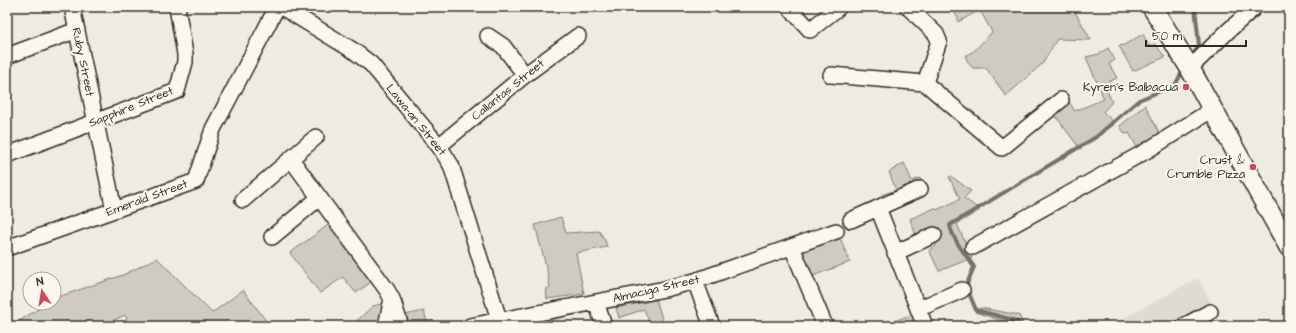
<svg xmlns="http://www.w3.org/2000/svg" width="1296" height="333" font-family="'Architects Daughter',sans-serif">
	<rect width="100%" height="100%" fill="#eeebe0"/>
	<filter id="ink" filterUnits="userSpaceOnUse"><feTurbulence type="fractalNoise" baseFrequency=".025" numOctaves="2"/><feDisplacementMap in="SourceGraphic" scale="8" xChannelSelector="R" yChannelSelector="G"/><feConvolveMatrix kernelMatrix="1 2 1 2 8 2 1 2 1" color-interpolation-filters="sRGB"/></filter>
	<g filter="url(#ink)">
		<!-- built -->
		<path fill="#dedbd1" d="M 1198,278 L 1210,301 L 1218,312 L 1189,326 L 1110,326 Z"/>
		<!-- green -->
		<path fill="#cecbc2" stroke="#7c7b76" d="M 951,7 L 1083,7 L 1075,12 L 1091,40 L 1057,39 L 1043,63 L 1006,96 L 986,68 L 973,68 L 969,64 L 965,56 L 974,51 L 992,32 L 980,10 L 958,22 L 958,18 Z
			M 1143,34 L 1149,46 L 1155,44 L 1165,57 L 1133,71 L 1119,46 L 1124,45 Z
			M 1108,48 L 1115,60 L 1109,64 L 1117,78 L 1104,84 L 1112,102 L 1103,112 L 1111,119 L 1114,125 L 1080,149 L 1055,115 L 1044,123 L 1066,97 L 1075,111 L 1104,99 L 1086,57 L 1099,54 Z
			M 1145,105 L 1160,134 L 1138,149 L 1129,133 L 1125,134 L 1120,126 Z
			M 904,163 L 912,181 L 920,178 L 922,184 L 884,201 L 881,195 L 896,190 L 889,172 Z
			M 951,176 L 971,191 L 964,198 L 980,210 L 957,224 L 972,258 L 939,271 L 929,250 L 936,246 L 933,238 L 919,244 L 910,219 L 935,208 L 937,210 L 960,199 L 949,177 Z
			M 561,217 L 566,233 L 599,231 L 605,240 L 607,247 L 576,253 L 584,294 L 547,299 L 546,289 L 550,288 L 547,270 L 535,225 Z
			M 331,223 L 375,282 L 371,282 L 356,293 L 343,277 L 320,293 L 290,253 Z
			M 839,235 L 850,262 L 810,277 L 799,252 Z
			M 157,258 L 212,313 L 243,290 L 270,326 L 130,326 L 125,315 L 101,326 L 11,326 L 48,303 L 54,303 L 54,299 L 58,297 L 123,275 Z
			M 402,299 L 405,315 L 424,311 L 428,326 L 351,326 L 373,306 Z
			M 656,300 L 663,321 L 650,324 L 644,309 L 619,318 L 616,308 Z
			M 981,308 L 1019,315 L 1024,326 L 1017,326 L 975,312 Z
			M 913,314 L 918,326 L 881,326 Z"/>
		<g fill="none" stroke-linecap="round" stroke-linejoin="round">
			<!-- stream -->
			<path stroke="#74726e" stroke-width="4" d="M 1192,57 L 1199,45 L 1195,7
				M 1021,326 L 1020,324 L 1013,320 L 976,310 L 966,286 L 974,267 C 966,255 952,239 950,225 L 1096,137 L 1139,100 L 1175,85 L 1184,69"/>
			<!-- minor casing -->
			<g stroke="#2b2b2b" stroke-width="18">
				<path id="minor" d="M 72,7 L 114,210
					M 282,7 L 354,51 L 371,64 L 439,146 L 451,165 L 501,326
					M 789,7 L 810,30 L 839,7
					M 908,7 L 936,34 L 939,41 L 925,83
					M 488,36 L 503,46 L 525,75
					M 7,56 L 77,30
					M 1190,68 L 1229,30 L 1255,7
					M 831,75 L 925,83 L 1002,148 L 1061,100
					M 439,146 L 525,75 L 578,36
					M 7,155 L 177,91 L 185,62 L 185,54 L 177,7
					M 291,159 L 387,290 L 392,299 L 401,326
					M 243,200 L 316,137
					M 878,208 L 925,326
					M 851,220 L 920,189
					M 272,237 L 319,198
					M 792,247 L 825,326
					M 973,247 L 1148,150 L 1213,109
					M 7,248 L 196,181 L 213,129 L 277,7
					M 895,253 L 934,235
					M 695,281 L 712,326
					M 596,302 L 604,326
					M 918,309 L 962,290
					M 386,326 L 392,299
					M 470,326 L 665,289 L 695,281 L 836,231
					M 1184,326 L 1210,312"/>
			</g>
			<!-- major casing -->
			<g stroke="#2b2b2b" stroke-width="22">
				<path id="major" d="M 1152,7 L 1188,65 L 1289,247"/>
			</g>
			<!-- minor -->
			<use href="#minor" stroke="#fbf7ec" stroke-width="15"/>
			<!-- major -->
			<use href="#major" stroke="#fbf7ec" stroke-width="19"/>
		</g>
	</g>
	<!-- markers -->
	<g fill="#d1495b" stroke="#fbf7ec" stroke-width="1.5">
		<circle cx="1186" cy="87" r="4"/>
		<circle cx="1253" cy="167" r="4"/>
	</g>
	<g text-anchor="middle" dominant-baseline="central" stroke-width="4" stroke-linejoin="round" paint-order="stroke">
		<!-- street labels -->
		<g font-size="12" fill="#2b2b2b" stroke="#fbf7ec">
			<text transform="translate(83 62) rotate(78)">Ruby Street</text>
			<text transform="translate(508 90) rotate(-39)">Callantas Street</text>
			<text transform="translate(131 107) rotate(-22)">Sapphire Street</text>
			<text transform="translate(416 120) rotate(51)">Lawa-an Street</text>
			<text transform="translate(147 198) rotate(-20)">Emerald Street</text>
			<text transform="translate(656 289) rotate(-13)">Almaciga Street</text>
		</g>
		<!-- poi labels -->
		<g font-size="12" fill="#2b2b2b" stroke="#fbf7ec" text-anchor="end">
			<text x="1178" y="87">Kyren's Balbacua</text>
			<text x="1245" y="160">Crust &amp;<tspan x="1245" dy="14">Crumble Pizza</tspan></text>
		</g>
	</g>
	<!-- margin -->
	<rect width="1296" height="333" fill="none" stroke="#fbf7ec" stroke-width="24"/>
	<rect x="12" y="12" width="1272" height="309" fill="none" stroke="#2b2b2b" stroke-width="1.5" filter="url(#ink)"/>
	<!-- north arrow -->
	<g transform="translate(42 291) rotate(348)"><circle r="19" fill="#fbf7ec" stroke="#a8a59f"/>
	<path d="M0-3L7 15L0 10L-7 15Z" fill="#d1495b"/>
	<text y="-6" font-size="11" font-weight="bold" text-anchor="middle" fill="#2b2b2b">N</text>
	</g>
	<!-- scale -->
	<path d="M1146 40v6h100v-6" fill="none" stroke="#2b2b2b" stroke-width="2"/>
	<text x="1152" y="40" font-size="12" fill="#2b2b2b" stroke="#fbf7ec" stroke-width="3" paint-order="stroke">50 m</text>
</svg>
